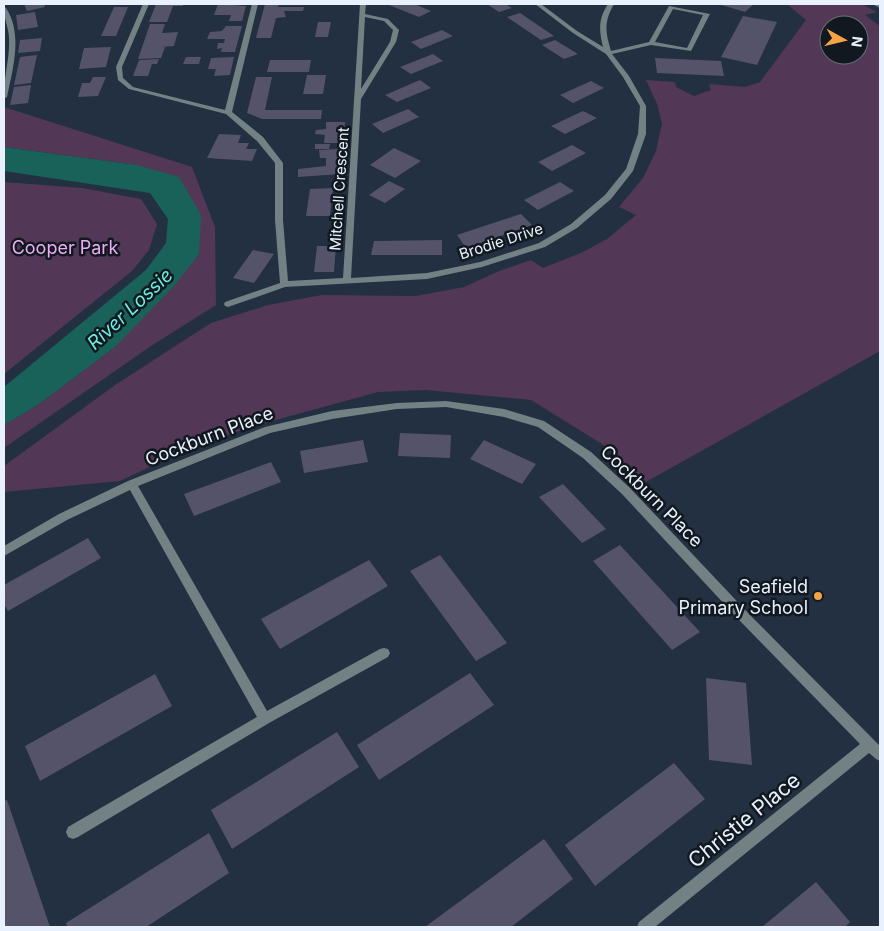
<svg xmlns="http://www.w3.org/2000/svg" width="884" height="931" viewBox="0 0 884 931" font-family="Inter,sans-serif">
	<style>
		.green { fill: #533756; fill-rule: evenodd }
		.water { fill: #19625a }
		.building { fill: #55536a }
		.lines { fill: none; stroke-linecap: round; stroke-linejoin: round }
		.minor { fill: #738084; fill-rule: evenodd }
		.poi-dot { fill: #f4a345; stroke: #11181f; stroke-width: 2 }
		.labels { text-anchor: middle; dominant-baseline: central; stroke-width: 5; stroke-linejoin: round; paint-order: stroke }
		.far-street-label { font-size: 15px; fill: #e8f1fd; stroke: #11181f }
		.park-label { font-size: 18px; fill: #ecadf4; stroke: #11181f }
		.street-label { font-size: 18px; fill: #e8f1fd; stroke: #11181f }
		.poi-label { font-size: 18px; fill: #e8f1fd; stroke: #11181f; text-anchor: end }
		.water-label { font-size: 19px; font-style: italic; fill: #6beedf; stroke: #11181f }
		.near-street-label { font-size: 21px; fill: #e8f1fd; stroke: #11181f }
	</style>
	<rect width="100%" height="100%" fill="#223041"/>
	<path class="green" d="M787,4H862L877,12L865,15L880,26V351L644,483L602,444L531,400L426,390L378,392L250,427L179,453L120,481L4,492V466L115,385L211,323L268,305L322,295L416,296L464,287L499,271L531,260L543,268L583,252L607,239L636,215L619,207L643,178L656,151L662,123L657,104L646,80L675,82L676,87L694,96L711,90L709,84L745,87L760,82L806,20ZM829,25H859V55H829Z
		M4,107L192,167L215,227L216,305L151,346L4,448V425L39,404L115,347L199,254L137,165L4,147Z
		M4,182L82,188L141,199L157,224L149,250L132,271L4,374Z"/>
	<path class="water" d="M4,147L137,165L179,177L201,215L199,254L174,286L115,347L39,404L4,425V387L146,270L166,243L168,219L150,193L4,171Z"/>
	<path class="building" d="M24,4H44L45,7L27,11Z
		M156,4H183V6H173L167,22H149Z
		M218,4L246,6L242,21H229L231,15H214Z
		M265,4H279L278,7H304L303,11H284L286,17L276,18L271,38H256Z
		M393,4H414L431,11L419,17L389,5Z
		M487,4H505L512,8L499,12Z
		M718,4H754L745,12Z
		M114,7H128L116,36H101Z
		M35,12L38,27L18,30L16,15Z
		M520,13L554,36L541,40L507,17Z
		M743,16L777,22L757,65L721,57Z
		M318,22H331L328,37H315Z
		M150,24H165L162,33L178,32L174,46L161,47H165L161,58L138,59Z
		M226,26H242L235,52H221L222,48L217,49L218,43H224L225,39H207L210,32L222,31Z
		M442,30L453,36L421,49L411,42Z
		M42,38L40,51L18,53L20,40Z
		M555,40L578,54L564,59L542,45Z
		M111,47L106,67L79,69L84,48Z
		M433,54L443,61L411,74L400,67Z
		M37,55L31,83L14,85L20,57Z
		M186,57H201L199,64H183Z
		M234,57L230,75L214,76L216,69H208L211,58Z
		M655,58L721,61L724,76L657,73Z
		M159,59L157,64H152L148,76H133L139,60Z
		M270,60H311L309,72H267Z
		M307,75H326L323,94H303Z
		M93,77H106L98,96L78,97L82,83H90Z
		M256,77H272L265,110H322L321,119H262L247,113Z
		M420,80L431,88L397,102L385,95Z
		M591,81L604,88L573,103L560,95Z
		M31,85L28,103L10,105L14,87Z
		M408,109L419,117L383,133L372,124Z
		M583,111L597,118L565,134L551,126Z
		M326,122H345L343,143H324L325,135L315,134L316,130L326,129Z
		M219,134L241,135L238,143H249L246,149H257L252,161L207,158Z
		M315,144H330L329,149H315Z
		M572,145L586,153L552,171L538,162Z
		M394,148L421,161L395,178L370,165Z
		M339,149L341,174L298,177V169L326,166V158H320L319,150Z
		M389,181L405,189L385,203L369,195Z
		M560,182L574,191L538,210L524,200Z
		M333,188L330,216H306L310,189Z
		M521,214L532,225L466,248L457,235Z
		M442,240V255H371L374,241Z
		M317,246H336L334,272H314Z
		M253,250L274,254L254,283L233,278Z
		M400,433L451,435L450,458L398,456Z
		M363,440L368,462L304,473L300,451Z
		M484,440L536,464L522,484L470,459Z
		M271,462L281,482L194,516L184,494Z
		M563,484L606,529L582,543L539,497Z
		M88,538L101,558L8,611L4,604V585Z
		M620,545L700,632L672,650L593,561Z
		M440,555L507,643L476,661L410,571Z
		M369,560L388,586L280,649L261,619Z
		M470,673L494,705L379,780L357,745Z
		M155,674L172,706L40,781L25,746Z
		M706,678L746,683L752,765L709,760Z
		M337,732L359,767L232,849L211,810Z
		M674,763L705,799L595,886L565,845Z
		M7,800L50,927H4V801Z
		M209,833L229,873L146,927H67L66,923Z
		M544,839L573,879L511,927H425Z
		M816,882L850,922L845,927H762Z"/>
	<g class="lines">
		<path class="minor" d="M143,4H149L122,67L123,78L133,87L225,110L252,4H258L232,112L263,137L283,163V220L288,281L343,278L360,4H366L365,14L388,19L399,30L396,42L361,99L351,278L427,273L480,262L539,243L571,224L605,195L626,169L638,134L640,106L623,77L606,54L573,33L535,4H541L577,31L603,47C599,31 598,19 608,4H614C604,22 605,31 611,51L649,42L669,6L710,14L691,51L651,45L612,54L629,76L646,106V134L633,171L611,199L577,228L545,247L482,267L427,279L285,287L228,307L225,306L224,304L225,302L280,283L275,220V163L257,141L226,114L129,89L118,80L116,67ZM673,9L703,15L687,48L655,42ZM365,17L384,21L393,30L390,42L361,89Z
			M872,4H880V8Z
			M4,7L6,8C23,34 13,68 7,97L4,99C3,79 10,59 9,39C9,28 3,17 4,7Z
			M446,401L504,409L544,421L591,452L630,488L749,614L874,740L880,746V761L876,759L869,753L655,927H637L639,922L860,744L741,622L622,494L583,458L538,427L504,417L446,407L397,409L332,419L270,433L138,486L267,711L380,649L384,648L388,649L390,653L388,657L269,723L78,837L73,839L68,837L66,832L68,827L257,717L130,490L67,520L4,556V546L59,514L128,481L265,427L332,411L397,403Z"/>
	</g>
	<circle class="poi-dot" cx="818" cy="596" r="5"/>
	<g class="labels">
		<g class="far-street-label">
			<text transform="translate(339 189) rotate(-86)">Mitchell Crescent</text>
			<text transform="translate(501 241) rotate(-18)">Brodie Drive</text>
		</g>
		<g class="park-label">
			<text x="65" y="247">Cooper Park</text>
		</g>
		<g class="street-label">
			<text transform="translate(209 436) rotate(-21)">Cockburn Place</text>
			<text transform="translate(652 496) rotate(45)">Cockburn Place</text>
		</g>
		<g class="poi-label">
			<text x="808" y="586">Seafield<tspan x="808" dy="21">Primary School</tspan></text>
		</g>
		<g class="water-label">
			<text transform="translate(130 309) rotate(-43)">River Lossie</text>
		</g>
		<g class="near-street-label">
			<text transform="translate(744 820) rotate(-39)">Christie Place</text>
		</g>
	</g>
	<rect width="884" height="931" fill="none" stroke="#e8f1fd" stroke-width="10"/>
	<g transform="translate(844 40) rotate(98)"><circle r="24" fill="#11181f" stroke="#676f78"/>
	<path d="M0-4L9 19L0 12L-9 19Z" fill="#f4a345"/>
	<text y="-8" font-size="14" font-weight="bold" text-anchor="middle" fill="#e8f1fd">N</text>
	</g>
</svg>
